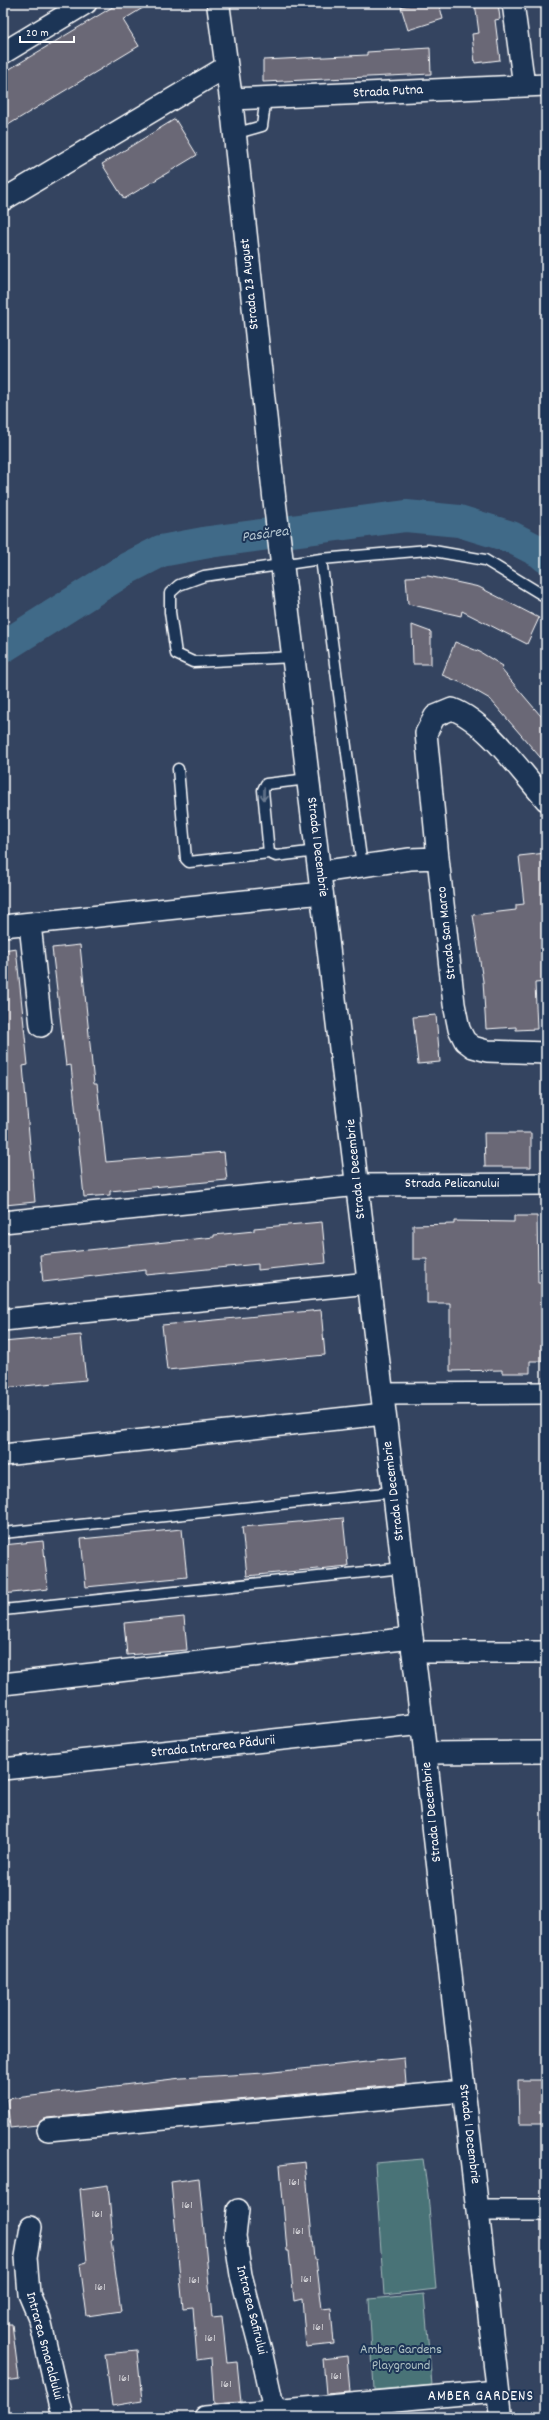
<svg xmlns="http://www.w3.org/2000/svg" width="549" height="2420" viewBox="0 0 549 2420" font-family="Dekko,sans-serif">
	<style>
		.green { fill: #4a7377; stroke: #a4b9bb }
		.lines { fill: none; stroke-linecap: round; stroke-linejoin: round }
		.river { stroke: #416b88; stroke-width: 32 }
		.building { fill: #6b6776; stroke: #fff }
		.service-casing { stroke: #fff; stroke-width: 13 }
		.minor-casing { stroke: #fff; stroke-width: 24 }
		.secondary-casing { stroke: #fff; stroke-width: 25 }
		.service { stroke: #1d3557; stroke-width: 10 }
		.minor { stroke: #1d3557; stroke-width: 21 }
		.secondary { stroke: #1d3557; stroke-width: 22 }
		.oneway { stroke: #6c7c92 }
		.labels { text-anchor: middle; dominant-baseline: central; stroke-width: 4; stroke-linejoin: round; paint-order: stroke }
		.number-label { font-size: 12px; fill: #dad9dd }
		.street-label { font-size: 14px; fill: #fff; stroke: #1d3557 }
		.park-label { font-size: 14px; fill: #aec0c2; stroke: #1d3557 }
		.water-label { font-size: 15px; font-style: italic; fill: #b3c4cf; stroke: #1d3557 }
		.neighbourhood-label { font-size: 15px; letter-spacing: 1px; fill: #fff; stroke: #1d3557 }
	</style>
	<rect width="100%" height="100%" fill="#344460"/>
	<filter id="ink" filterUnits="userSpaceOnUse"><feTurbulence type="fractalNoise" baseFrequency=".025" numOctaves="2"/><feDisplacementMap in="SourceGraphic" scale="8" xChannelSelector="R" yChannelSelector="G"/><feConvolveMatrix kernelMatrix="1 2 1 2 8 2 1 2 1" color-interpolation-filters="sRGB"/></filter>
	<g filter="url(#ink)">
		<path class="green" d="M423,2159L428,2194L436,2289L384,2295L375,2163Z
			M424,2294L432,2385L374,2390L369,2299Z"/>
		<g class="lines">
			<path class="river" d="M3,647L128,568L161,551L209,542L406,516L459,521L511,537L540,552L546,557"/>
		</g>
		<path class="building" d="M119,3H151L123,20L139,46L3,128V73Z
			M415,3H439L443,19L408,30L401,7Z
			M475,3H498L500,19L495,20L500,60L475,63L472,34L479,33Z
			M430,48L431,74L263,82V60L367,55V52Z
			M175,119L197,155L124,199L102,164Z
			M428,576L479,587L539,618L527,644L462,611L461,616L408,604L406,577Z
			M412,625L431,632V664H413Z
			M455,642L480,652L503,666L501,669L546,722V764L490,699L462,683L442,675Z
			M546,853V982L535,983L537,1029L516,1030V1027L486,1029L483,981L473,915L516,910V905L524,904L519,856Z
			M80,945L94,1084H97L106,1162L224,1152L227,1180L110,1191V1195L84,1197L71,1065L66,1066L52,948Z
			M16,948L28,1065L23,1066L35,1202L5,1205L3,1201V950Z
			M436,1015L440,1062L418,1064L413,1017Z
			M484,1133H531V1167H485Z
			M514,1216H537L538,1283H546V1361H530V1373H502V1370L450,1371V1303H427V1259H413V1225L454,1224V1221L514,1222Z
			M322,1222L326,1263L258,1270V1264L146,1275V1270L43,1282L40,1255L214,1237V1235L254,1231V1228Z
			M321,1310L325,1355L167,1370L162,1325Z
			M81,1335L86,1380L3,1388V1342Z
			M343,1518L348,1566L247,1576L242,1527Z
			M182,1529L187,1577L86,1587L81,1539Z
			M43,1541L48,1589L3,1594V1545Z
			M184,1617L187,1650L127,1655L124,1623Z
			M404,2058L406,2084L47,2118L37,2125L10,2128L7,2099L181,2078L264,2073Z
			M518,2080H546V2124H519Z
			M305,2162L314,2259H316L322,2309L331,2308L334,2344L306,2347L302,2299L294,2301L289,2251H287L280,2165Z
			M199,2178L212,2317L222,2316L227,2363L237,2362L241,2402L214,2404L211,2358L197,2360L193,2307L183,2308L171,2182Z
			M108,2185L113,2239L111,2240L121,2311L87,2316L80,2264L87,2262L80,2189Z
			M3,2324H12L19,2379L3,2381Z
			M137,2351L142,2401L112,2406L105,2354Z
			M347,2356L350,2392L326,2394L323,2359Z"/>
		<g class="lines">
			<defs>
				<path id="service" d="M234,134L262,126L266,97
					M293,657L193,662L176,654L170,612V593L179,585L204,576L321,559
					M178,769L186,859L189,862L269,853
					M308,779L266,784L263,790L269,853L276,856L317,851
					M362,866L321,559L428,550L485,560L546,597
					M3,1533L394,1492
					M3,1610L403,1568"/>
				<path id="minor" d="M513,3L524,86
					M3,53L86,3
					M231,99L546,85
					M3,200L226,67
					M438,858L426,733L435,716L452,709C486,721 522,773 546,800
					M320,872L410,859L438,858L454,1004L459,1029L465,1041L473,1047L487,1051L546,1053
					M30,924L41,1026
					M3,926L322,893
					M3,1222L358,1185L546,1184
					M3,1320L369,1283
					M382,1394L546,1393
					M3,1455L384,1414
					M413,1652H546
					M3,1684L412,1638
					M425,1753L546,1752
					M3,1769L422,1724
					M48,2130L463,2091
					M238,2210L235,2236L241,2275L262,2355L274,2410
					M478,2210H546
					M31,2227L26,2257L29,2294L40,2320L62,2417
					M205,2417L497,2391"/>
				<path id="secondary" d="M218,3L231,99L275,505L422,1724L501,2417"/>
			</defs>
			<use href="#service" class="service-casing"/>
			<use href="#minor" class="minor-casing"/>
			<use href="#secondary" class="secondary-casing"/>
			<use href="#service" class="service"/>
			<use href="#minor" class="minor"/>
			<use href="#secondary" class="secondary"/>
		</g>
		<defs><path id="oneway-shaft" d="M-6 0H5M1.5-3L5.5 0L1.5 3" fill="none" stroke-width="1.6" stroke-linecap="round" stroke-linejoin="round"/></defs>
		<use class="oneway" href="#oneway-shaft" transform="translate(264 794) rotate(91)"/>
	</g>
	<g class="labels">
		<g class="number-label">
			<text x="294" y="2182">161</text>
			<text x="187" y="2205">161</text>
			<text x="97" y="2214">161</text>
			<text x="298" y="2231">161</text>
			<text x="306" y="2279">161</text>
			<text x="194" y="2280">161</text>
			<text x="100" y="2287">161</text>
			<text x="318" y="2327">161</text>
			<text x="210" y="2338">161</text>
			<text x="336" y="2376">161</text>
			<text x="124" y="2378">161</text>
			<text x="226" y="2384">161</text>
		</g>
		<g class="street-label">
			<text transform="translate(388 92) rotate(-3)">Strada Putna</text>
			<text transform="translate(250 284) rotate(-96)">Strada 23 August</text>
			<text transform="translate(317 847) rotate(83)">Strada 1 Decembrie</text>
			<text transform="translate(447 933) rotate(-96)">Strada San Marco</text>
			<text transform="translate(356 1169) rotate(-96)">Strada 1 Decembrie</text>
			<text x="452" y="1184">Strada Pelicanului</text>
			<text transform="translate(394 1491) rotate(-97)">Strada 1 Decembrie</text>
			<text transform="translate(213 1747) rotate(-6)">Strada Intrarea Pădurii</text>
			<text transform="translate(432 1812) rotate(-96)">Strada 1 Decembrie</text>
			<text transform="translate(469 2134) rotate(83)">Strada 1 Decembrie</text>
			<text transform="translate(251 2310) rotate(76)">Intrarea Safirului</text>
			<text transform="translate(44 2346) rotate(75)">Intrarea Smaraldului</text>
		</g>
		<g class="park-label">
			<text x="401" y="2350">Amber Gardens<tspan x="401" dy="16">Playground</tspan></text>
		</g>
		<g class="water-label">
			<text transform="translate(265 535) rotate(-8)">Pasărea</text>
		</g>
		<g class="neighbourhood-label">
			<text x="481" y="2397">AMBER GARDENS</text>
		</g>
	</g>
	<rect width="549" height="2420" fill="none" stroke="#1d3557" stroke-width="16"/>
	<rect x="8" y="8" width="533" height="2404" fill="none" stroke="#fff" stroke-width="1.5" filter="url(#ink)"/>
	<path d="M20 36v6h54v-6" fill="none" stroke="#ffffff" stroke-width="2"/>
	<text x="26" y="36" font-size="12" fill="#ffffff" stroke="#1d3557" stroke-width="3" paint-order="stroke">20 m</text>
</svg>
